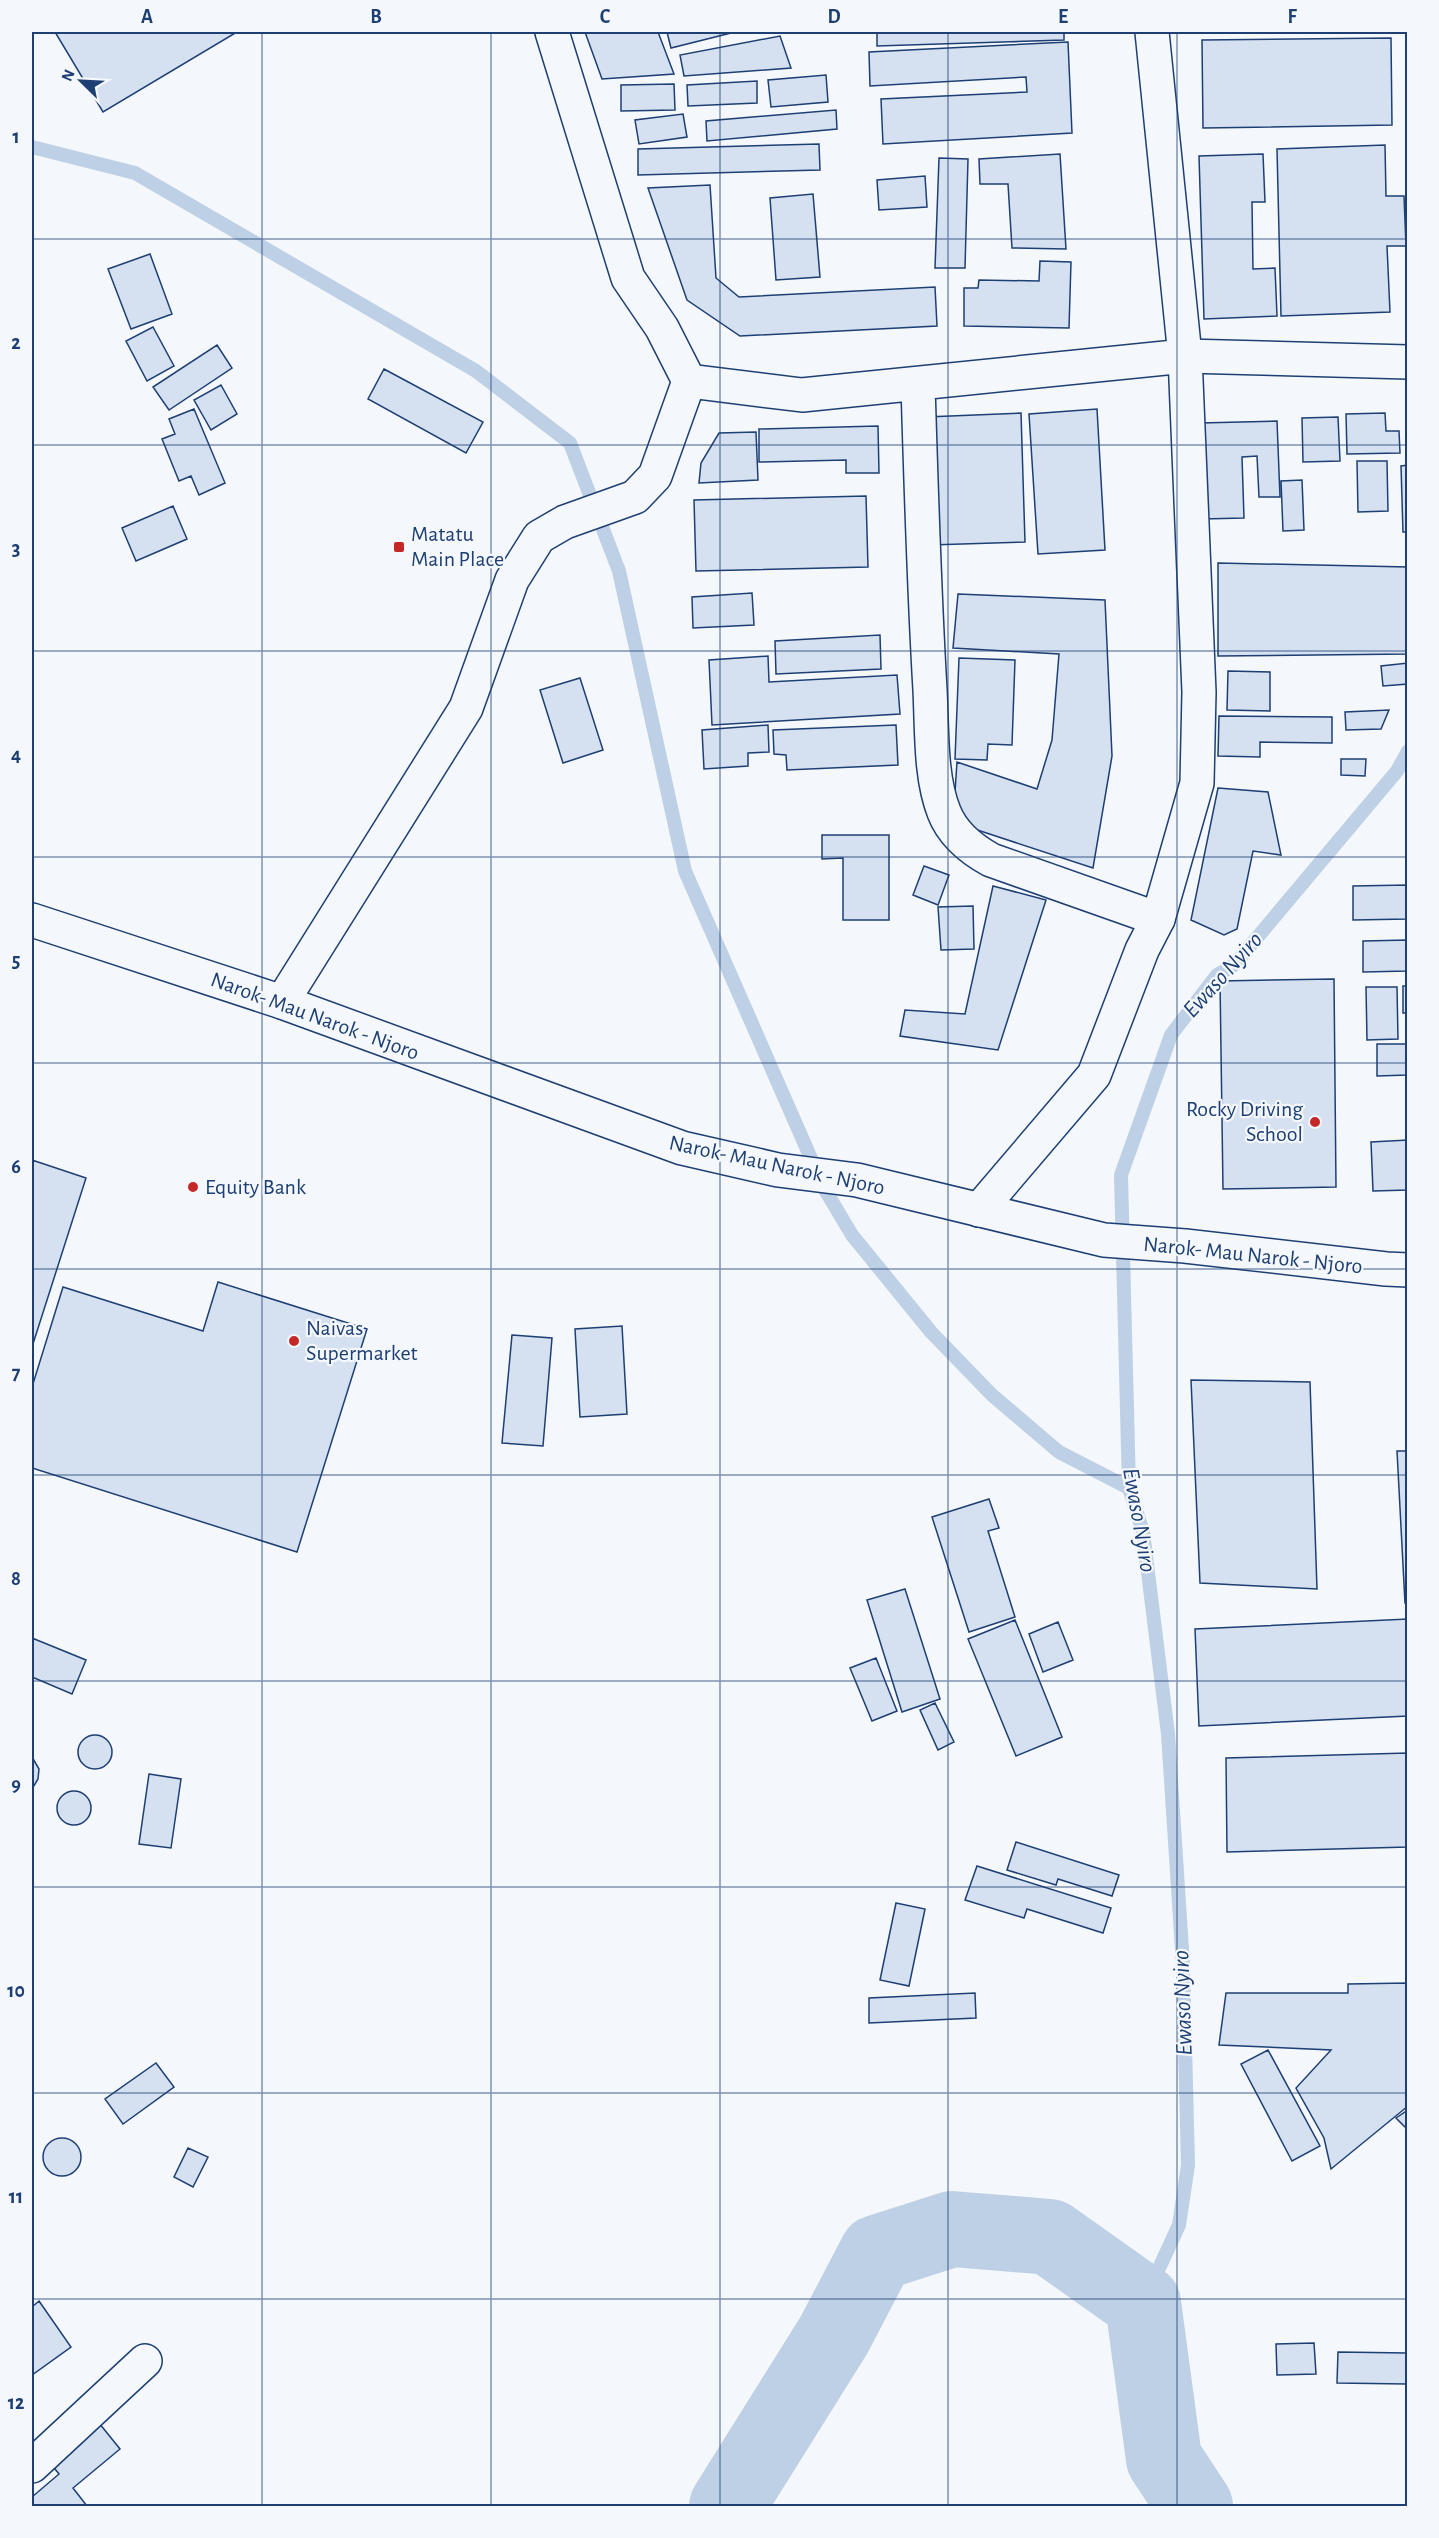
<svg xmlns="http://www.w3.org/2000/svg" width="1439" height="2538" viewBox="0 0 1439 2538" font-family="'Alegreya Sans',sans-serif">
	<style>
		.lines { fill: none; stroke-linecap: round; stroke-linejoin: round }
		.stream { stroke: #bed0e5; stroke-width: 14 }
		.river { stroke: #bed0e5; stroke-width: 76 }
		.building { fill: #d5e0f0; stroke: #1d3f73; stroke-width: 1.5 }
		.minor-casing { stroke: #1d3f73; stroke-width: 36 }
		.tertiary-casing { stroke: #1d3f73; stroke-width: 36 }
		.secondary-casing { stroke: #1d3f73; stroke-width: 36 }
		.trunk-casing { stroke: #1d3f73; stroke-width: 36 }
		.minor { stroke: #f4f7fb; stroke-width: 33 }
		.tertiary { stroke: #f4f7fb; stroke-width: 33 }
		.secondary { stroke: #f4f7fb; stroke-width: 33 }
		.trunk { stroke: #f4f7fb; stroke-width: 33 }
		.grid { fill: none; stroke: #1d3f73; stroke-width: 1.5; stroke-opacity: 0.55 }
		.poi-dot { fill: #c62828; stroke: #f4f7fb; stroke-width: 2 }
		.labels { text-anchor: middle; dominant-baseline: central; stroke-width: 4.5; stroke-linejoin: round; paint-order: stroke }
		.poi-label { font-size: 22px; fill: #1d3f73; stroke: #f4f7fb; text-anchor: start }
		.street-label { font-size: 22px; fill: #1d3f73; stroke: #f4f7fb }
		.water-label { font-size: 24px; font-style: italic; fill: #1d3f73; stroke: #f4f7fb }
		.neatline { fill: none; stroke: #1d3f73; stroke-width: 2 }
		.grid-label { font-size: 20px; text-anchor: middle; font-weight: bold; fill: #1d3f73 }
	</style>
	<rect width="100%" height="100%" fill="#f4f7fb"/>
	<g class="lines">
		<path class="stream" d="M32,147L135,173L476,371L570,443L619,571L685,871L824,1188L852,1235L931,1332L992,1395L1059,1452L1129,1488
			M1143,2303L1179,2225L1188,2165L1183,1965L1168,1734L1143,1532L1129,1488L1121,1175L1171,1035L1217,975L1234,965L1397,771L1408,751"/>
		<path class="river" d="M727,2506L834,2335L877,2253L952,2229L1050,2237L1143,2303L1164,2459L1195,2506"/>
	</g>
	<path class="building" d="M55,32H237L103,112Z
		M585,32H658L674,74L602,79Z
		M667,32H735L671,48Z
		M877,32H1064V40L877,46Z
		M780,36L791,68L684,76L680,55Z
		M1391,38L1392,125L1203,128L1202,40Z
		M1068,42L1072,133L883,144L881,99L1027,92L1026,77L870,86L869,52Z
		M826,75L828,102L771,107L768,80Z
		M757,81V103L688,106L687,85Z
		M674,84L675,110L621,111V85Z
		M836,110L837,129L707,141L706,121Z
		M683,114L687,137L639,144L635,120Z
		M819,144L820,170L638,175V149Z
		M1385,145L1386,196H1404L1406,246H1387L1390,312L1281,316L1277,149Z
		M1060,154L1066,249L1012,248L1008,184H980L979,159Z
		M1263,154L1265,202H1252L1253,269L1275,268L1277,316L1204,319L1199,156Z
		M939,158L968,159L965,268H935Z
		M925,176L927,207L879,210L877,180Z
		M710,185L716,278L739,297L935,287L937,326L740,336L687,300L648,188Z
		M813,194L820,277L776,280L770,198Z
		M150,254L172,314L131,329L108,269Z
		M1040,261L1071,262L1069,328L964,326V288H978L979,280L1039,281Z
		M153,327L174,366L147,381L126,341Z
		M217,345L232,368L169,410L153,387Z
		M384,369L483,422L466,453L368,399Z
		M221,385L237,414L211,430L194,400Z
		M194,409L225,483L199,495L191,476L179,481L162,439L175,434L169,419Z
		M1097,409L1105,550L1038,554L1029,414Z
		M1021,413L1025,542L930,545L926,417Z
		M1385,413L1386,431H1399L1400,453L1347,454L1346,414Z
		M1338,417L1340,461L1303,462L1302,418Z
		M1277,421L1280,497H1259L1257,456L1242,457L1244,518L1202,519L1200,423Z
		M878,426L879,473H846V460L759,462V429Z
		M756,432L758,480L699,483L701,463L719,433Z
		M1357,461H1387L1388,511L1358,512Z
		M1408,465V532H1403L1401,466Z
		M1302,480L1304,530L1283,531L1281,481Z
		M866,496L868,567L696,571L694,500Z
		M173,506L187,539L136,561L122,528Z
		M1218,563L1408,567V654L1218,656Z
		M752,593L754,625L693,628L692,597Z
		M958,594L1105,600L1112,756L1093,868L953,822L957,762L1037,789L1052,740L1059,654L953,648Z
		M880,635L881,669L776,674L775,641Z
		M768,656L769,682L897,675L900,714L712,725L709,660Z
		M959,658L1015,660L1012,745L988,744L987,760L955,759Z
		M1408,663V684L1383,686L1381,666Z
		M1228,671L1270,672V711L1227,710Z
		M580,678L603,750L563,763L540,690Z
		M1389,710L1381,729L1346,730L1345,712Z
		M1219,716L1332,717V743L1260,742V757L1218,756Z
		M768,725L769,752L748,753V766L704,769L702,730Z
		M896,725L898,765L787,770L786,755L774,754L773,730Z
		M1341,759H1366L1365,776L1341,775Z
		M1218,788L1268,792L1281,855L1253,851L1237,929L1224,935L1191,920Z
		M822,835H889V920H843V858L822,859Z
		M924,866L949,875L938,905L913,895Z
		M1408,885V919L1353,920V886Z
		M993,886L1046,900L998,1050L900,1036L905,1010L965,1014Z
		M973,906L974,949L941,950L938,907Z
		M1408,940V971L1363,972V941Z
		M1334,979L1336,1187L1223,1189L1220,981Z
		M1403,986H1408V1013H1403Z
		M1366,987H1397L1398,1039L1367,1040Z
		M1377,1044H1408V1075L1377,1076Z
		M1408,1140V1190L1373,1191L1371,1142Z
		M32,1160L86,1178L32,1347Z
		M218,1282L367,1329L297,1552L32,1468V1387L63,1287L203,1331Z
		M622,1326L627,1414L580,1417L575,1329Z
		M512,1335L552,1338L543,1446L502,1443Z
		M1191,1380L1310,1382L1317,1589L1200,1583Z
		M1397,1451H1408V1603H1405Z
		M989,1499L999,1528L988,1531L1015,1617L969,1632L932,1517Z
		M905,1589L940,1699L902,1712L867,1600Z
		M1408,1619V1716L1199,1726L1195,1629Z
		M1015,1620L1062,1737L1016,1756L968,1639Z
		M1058,1622L1073,1660L1043,1672L1029,1634Z
		M32,1638L86,1660L72,1694L32,1677Z
		M876,1658L897,1711L872,1721L850,1668Z
		M935,1703L954,1742L938,1750L920,1710Z
		M78 1752a17 17 0 1 1 34 0a17 17 0 1 1-34 0Z
		M1408,1753V1847L1227,1852L1226,1758Z
		M32,1757L39,1769L38,1779L32,1789Z
		M149,1774L181,1779L171,1848L139,1844Z
		M57 1808a17 17 0 1 1 34 0a17 17 0 1 1-34 0Z
		M1016,1842L1119,1875L1112,1896L1058,1879L1056,1885L1007,1870Z
		M977,1866L1111,1908L1103,1933L1027,1909L1024,1918L965,1900Z
		M896,1903L925,1909L909,1986L880,1980Z
		M1408,1983V2106L1331,2169L1324,2138L1296,2088L1331,2050L1219,2045L1226,1993H1348V1984Z
		M975,1993L976,2018L869,2023V1998Z
		M1268,2050L1320,2146L1292,2161L1241,2064Z
		M156,2063L174,2087L123,2124L105,2099Z
		M1408,2110V2130L1396,2118Z
		M43 2157a19 19 0 1 1 38 0a19 19 0 1 1-38 0Z
		M188,2148L208,2157L193,2187L174,2177Z
		M39,2301L71,2347L32,2375V2307Z
		M1314,2343L1316,2374L1277,2375L1276,2344Z
		M1338,2352L1407,2353L1406,2384L1337,2383Z
		M99,2423L120,2449L73,2488L87,2506H32V2497L59,2474L51,2464Z"/>
	<g class="lines">
		<defs>
			<path id="minor" d="M552,32L628,278L662,328L689,381L802,395L1185,356
				M918,385C921,487 924,588 930,690C932,729 930,777 944,812C953,835 971,849 991,860L1158,919
				M282,1002L466,708L512,580L539,537L565,522L635,497L655,476L689,381
				M32,2466L145,2361"/>
			<path id="tertiary" d="M1185,356L1408,362"/>
			<path id="secondary" d="M979,1210L1094,1075L1142,950L1158,919L1197,783L1199,692L1185,356L1152,32"/>
			<path id="trunk" d="M32,920L282,1002L682,1148L778,1170L857,1180L1104,1240L1185,1246L1386,1269L1408,1270"/>
		</defs>
		<use href="#minor" class="minor-casing"/>
		<use href="#tertiary" class="tertiary-casing"/>
		<use href="#secondary" class="secondary-casing"/>
		<use href="#trunk" class="trunk-casing"/>
		<use href="#minor" class="minor"/>
		<use href="#tertiary" class="tertiary"/>
		<use href="#secondary" class="secondary"/>
		<use href="#trunk" class="trunk"/>
	</g>
	<path class="grid" d="M262,32V2506M491,32V2506M720,32V2506M948,32V2506M1177,32V2506M32,239H1408M32,445H1408M32,651H1408M32,857H1408M32,1063H1408M32,1269H1408M32,1475H1408M32,1681H1408M32,1887H1408M32,2093H1408M32,2299H1408"/>
	<g class="poi-dot">
		<rect x="393" y="541" width="12" height="12" rx="3"/>
		<circle cx="1315" cy="1122" r="6"/>
		<circle cx="193" cy="1187" r="6"/>
		<circle cx="294" cy="1341" r="6"/>
	</g>
	<g class="labels">
		<g class="poi-label">
			<text x="411" y="534">Matatu<tspan x="411" dy="25">Main Place</tspan></text>
			<text x="1303" y="1109" text-anchor="end">Rocky Driving<tspan x="1303" dy="25">School</tspan></text>
			<text x="205" y="1187">Equity Bank</text>
			<text x="306" y="1328">Naivas<tspan x="306" dy="25">Supermarket</tspan></text>
		</g>
		<g class="street-label">
			<text transform="translate(315 1016) rotate(20)">Narok- Mau Narok - Njoro</text>
			<text transform="translate(777 1165) rotate(12)">Narok- Mau Narok - Njoro</text>
			<text transform="translate(1253 1255) rotate(6)">Narok- Mau Narok - Njoro</text>
		</g>
		<g class="water-label">
			<text transform="translate(1223 975) rotate(-48)">Ewaso Nyiro</text>
			<text transform="translate(1139 1520) rotate(80)">Ewaso Nyiro</text>
			<text transform="translate(1183 2003) rotate(-92)">Ewaso Nyiro</text>
		</g>
	</g>
	<rect width="1439" height="2538" fill="none" stroke="#f4f7fb" stroke-width="66"/>
	<g transform="translate(81 81) rotate(294)" stroke="#f4f7fb" stroke-width="4.5" paint-order="stroke">
	<path d="M0-4.5L10 22L0 15L-10 22Z" fill="#1d3f73"/>
	<text y="-9" font-size="16" font-weight="bold" text-anchor="middle" fill="#1d3f73">N</text>
	</g>
	<rect x="33" y="33" width="1373" height="2472" class="neatline"/>
	<g class="grid-label">
		<text x="147" y="23">A</text>
		<text x="376" y="23">B</text>
		<text x="605" y="23">C</text>
		<text x="834" y="23">D</text>
		<text x="1063" y="23">E</text>
		<text x="1292" y="23">F</text>
		<text x="16" y="143">1</text>
		<text x="16" y="349">2</text>
		<text x="16" y="555">3</text>
		<text x="16" y="761">4</text>
		<text x="16" y="967">5</text>
		<text x="16" y="1173">6</text>
		<text x="16" y="1379">7</text>
		<text x="16" y="1585">8</text>
		<text x="16" y="1791">9</text>
		<text x="16" y="1997">10</text>
		<text x="16" y="2203">11</text>
		<text x="16" y="2409">12</text>
	</g>
</svg>
